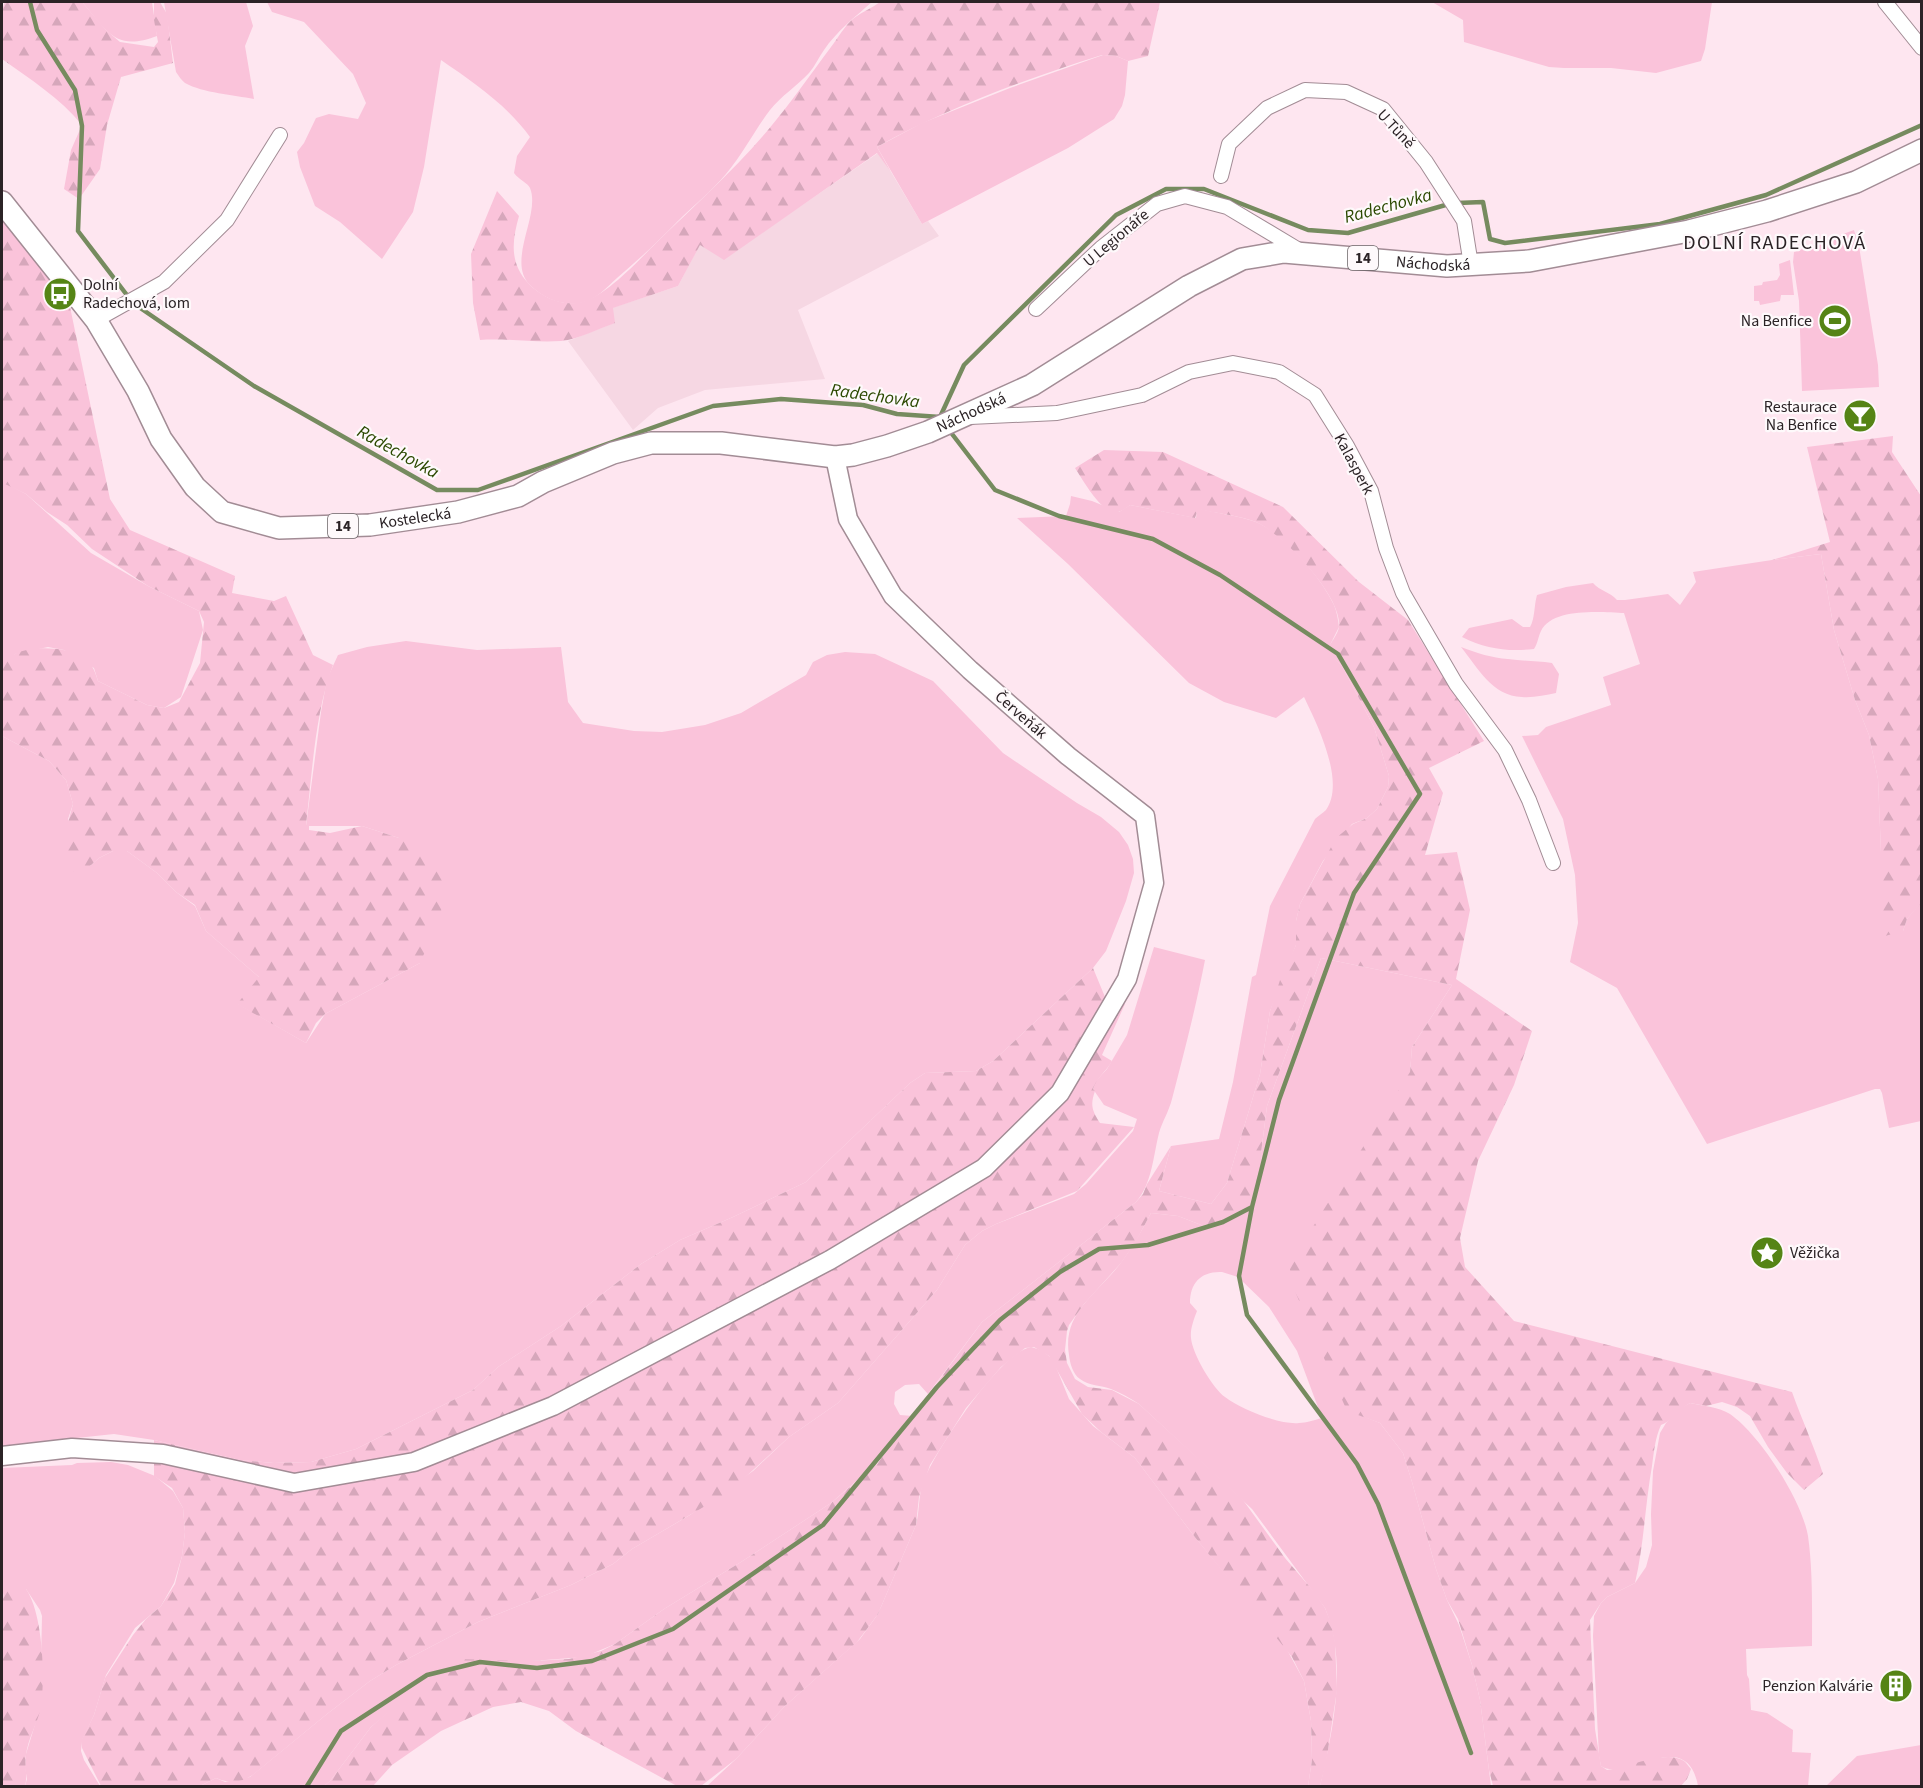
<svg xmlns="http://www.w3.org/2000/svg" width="1923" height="1788" viewBox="0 0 1923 1788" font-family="'Source Sans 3',sans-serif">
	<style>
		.built { fill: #f6d7e3 }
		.green { fill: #fac3da; fill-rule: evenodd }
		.forest { fill: url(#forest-firs) }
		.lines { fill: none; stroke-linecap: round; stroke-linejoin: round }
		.stream { stroke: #768b5f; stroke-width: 4.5 }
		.street-casing { stroke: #a28c95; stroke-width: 16 }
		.secondary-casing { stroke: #a28c95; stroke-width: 21 }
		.primary-casing { stroke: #a28c95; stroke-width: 24 }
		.street { stroke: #fff; stroke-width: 14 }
		.secondary { stroke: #fff; stroke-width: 18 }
		.primary { stroke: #fff; stroke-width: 21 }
		.labels { text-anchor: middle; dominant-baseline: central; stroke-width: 4.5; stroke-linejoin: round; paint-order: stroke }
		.shield { fill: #fef9fb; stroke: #6a6366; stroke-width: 1.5 }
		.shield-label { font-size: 15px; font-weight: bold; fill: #2b2326 }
		.street-label { font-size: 16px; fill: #2b2326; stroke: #fef9fb }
		.poi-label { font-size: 16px; fill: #2b2326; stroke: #fef9fb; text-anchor: end }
		.water-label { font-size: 18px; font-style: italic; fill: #2b4900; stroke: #fef9fb }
		.quarter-label { font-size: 20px; letter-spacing: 1.5px; fill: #2b2326; stroke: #fef9fb }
	</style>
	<defs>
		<pattern id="forest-firs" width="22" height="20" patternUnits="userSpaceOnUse" patternTransform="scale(1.5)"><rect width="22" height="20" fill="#fac3da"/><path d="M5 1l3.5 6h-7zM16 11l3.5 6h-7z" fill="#d6a7bb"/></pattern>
	</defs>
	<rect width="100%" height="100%" fill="#fee6f0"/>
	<path class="built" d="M878,153L891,172L922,224L928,221L939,236L798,310L825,379L705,390L658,408L633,430L568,341L614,323L612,308L678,286L700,244L724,259Z"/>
	<path class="green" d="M82,2H152L157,36C115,52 107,31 82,2Z
		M164,2H246L253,26L245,46L254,99C234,95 203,93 185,83C181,80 179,76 176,72Z
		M267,2H872C856,16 836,32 824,50C819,57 815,66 809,73C797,86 781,96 770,110C754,131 743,154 726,174C711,192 693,206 677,222C658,242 638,260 617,278C606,288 596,300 580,303C561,306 543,298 530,285C506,261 541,215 530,188C528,183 519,180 514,173L517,156L530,137C507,105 473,82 441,60L424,167L413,212L382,259L340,222L315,206L300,167L297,152L304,143L316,118L329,114L358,119L366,103L353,74L304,22L272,12Z
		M1432,2H1712L1705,49L1701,61L1656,73L1611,68H1564L1549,67L1464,42L1463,20Z
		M1103,55L1116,56L1128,61L1125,95L1122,106L1114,119L1068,148L922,224L877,147L922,123L1010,88Z
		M1854,230L1859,246L1878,365L1879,387L1802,391L1799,301L1793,262L1794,252Z
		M1790,260L1794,295H1781L1780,301L1760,305L1759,301H1754V286L1762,285L1763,282L1777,280L1780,275L1779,264Z
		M5,483L26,494L91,553L148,586L199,611L203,630L181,697L164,708L147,705L98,681L94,668L64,650L48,647L15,654L4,664L2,675V485Z
		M1071,496L1092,501L1119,512L1130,505L1196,518L1197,508C1214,513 1241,516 1256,522C1284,534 1321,577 1334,605C1337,612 1338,620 1339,627L1327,651L1342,666L1374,727L1389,776L1388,787L1377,809L1367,818L1352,824L1323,861L1300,904L1296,921V945L1270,1011L1260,1074L1227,1183L1211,1204L1159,1191L1171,1146L1219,1139L1233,1082L1252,977L1256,975L1270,906L1315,819C1318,816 1323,813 1326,810C1346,782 1317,724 1304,697L1276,718L1224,702L1189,683L1068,564L1017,518L1066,516L1070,504Z
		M1821,554L1834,630L1855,700L1869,735L1878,779L1881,852V911L1903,931L1907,919L1921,902V1121L1889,1128L1882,1093L1880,1089H1875L1707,1144L1617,988L1570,962L1578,923L1575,875L1563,819L1522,736L1538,735L1546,727L1611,705L1603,677L1640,664L1624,613C1603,612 1552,607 1541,631C1538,637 1538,643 1534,649C1508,652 1486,649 1462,637L1469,628L1512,619L1523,627H1530C1535,619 1534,605 1537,595L1566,587L1593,583C1600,591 1610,592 1617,600H1625L1668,594L1680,605L1696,582L1693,572L1772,560Z
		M406,641L477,650L561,647L568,702L583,723L634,731L662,732L705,725L741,713L806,675L813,662L827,655L845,652L875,654L933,681L1003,753L1077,803L1101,817L1119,832L1128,845L1133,859L1134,873L1126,901L1106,951L1093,968L993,1061L976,1071L925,1073L910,1083L806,1182L733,1217L680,1240L641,1264L561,1326L498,1367L473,1390L356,1449L311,1462L274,1463L240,1460L154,1440L114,1434L2,1446V736L49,761L66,780L73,804L68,819L90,866L99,858L113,851H127L157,873L176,892L195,906L206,931L260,978L238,1004L306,1043L325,1014L420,963L399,838L362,826H306L321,712L327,679L338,655L367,647Z
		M1461,647C1477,653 1492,658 1508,659C1523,661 1537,661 1552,663L1559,674L1556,693C1545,695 1533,698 1522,697C1492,696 1478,668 1461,647Z
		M1154,947L1205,960C1196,1007 1184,1053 1172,1099C1169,1111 1162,1122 1159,1133C1153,1157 1152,1184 1136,1202L982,1322L928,1394L919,1384L905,1385L895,1392L894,1404L900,1415L913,1416L876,1464L831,1503L741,1562L664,1609L615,1644L584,1657L532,1661L407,1697L371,1727L330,1781L324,1786H200L216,1778L225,1782L250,1777L327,1714L370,1681L396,1665L478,1622L571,1585L613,1564L632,1549L690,1515L753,1471L789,1437L838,1403L937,1290L965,1245L982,1231L996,1224L1074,1194L1086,1184L1133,1131L1137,1119L1104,1105L1093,1089L1095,1082L1107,1069L1127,1035Z
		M1321,958L1452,985L1412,1047L1410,1072L1360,1415L1380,1423L1403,1453L1412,1482L1436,1569L1447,1600L1459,1625L1472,1665L1480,1700L1491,1786H1320C1333,1729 1348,1664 1325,1608L1252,1509L1139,1404C1130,1398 1121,1393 1111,1389C1101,1385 1089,1386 1080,1379C1073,1374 1070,1364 1069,1355C1062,1313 1097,1294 1120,1264C1132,1248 1142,1230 1151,1213L1178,1216L1209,1228L1262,1171L1261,1153L1267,1106ZM1222,1272L1238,1277L1269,1307L1297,1351L1322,1418C1314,1420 1306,1423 1299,1423C1279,1425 1241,1409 1225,1397C1213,1389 1192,1353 1191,1338C1190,1329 1194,1319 1197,1311L1190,1303C1190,1283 1201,1271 1222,1272Z
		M1031,1347L1041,1350L1049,1356L1054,1362L1069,1399L1093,1426L1135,1458L1194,1536L1285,1646L1304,1681L1311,1721L1312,1760L1308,1786H707L736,1759L785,1706L860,1639L878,1614L916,1525C920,1510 918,1494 924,1480C936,1450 1000,1352 1031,1347Z
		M1690,1403C1703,1406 1719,1407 1730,1414C1760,1435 1802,1500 1808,1536C1813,1571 1812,1611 1812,1646L1746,1649L1747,1675L1749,1679L1751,1710L1767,1713L1793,1730L1792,1752L1811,1753L1808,1786H1698C1687,1724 1625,1783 1601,1766L1599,1756L1593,1636L1594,1616L1601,1603L1607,1597L1635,1583L1646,1567L1652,1545L1651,1514L1653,1471L1660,1433L1666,1423L1678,1410Z
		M111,1462L128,1465L155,1476L173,1491L183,1508L185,1532L182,1556L174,1583L161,1606L135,1628L106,1675L94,1715L82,1740L81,1751L84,1760L100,1786H25L27,1779L25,1768L26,1754L40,1708L42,1616L40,1610L26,1589L4,1593L2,1599V1468L72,1465L77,1463Z
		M1921,1745V1786H1826L1857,1756Z"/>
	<path class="forest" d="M5,2H82L106,30L120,42L154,47L158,42L154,20V2H160L167,14L173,63L121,77L107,125L100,169L79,199L64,189L71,150L82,125C60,98 30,79 2,59V10Z
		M880,2H1160L1148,56L1128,61L1116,56L1102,55C1026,79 947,108 877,147L891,172L877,153L724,260L700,245L678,286L613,308L615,323C598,329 579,339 561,341C534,343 507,338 480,340L473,303L471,254L497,191L519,216C512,241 509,263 529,284C542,297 562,307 582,302C606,296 638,261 656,243C694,206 733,171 768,130C790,104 810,75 831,47C838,38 845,25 854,18C862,12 872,8 880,2Z
		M2,210L69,302L110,499L130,530L235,576L232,593L274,601L286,596L313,655L333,665C315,712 312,775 306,825L309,826V830L330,833L362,826L399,838L441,862L450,875L439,920L420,963L325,1014L316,1023L306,1043L237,1004L259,977L206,931L195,905L176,892L157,873L127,851H113L99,858L90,866L65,874L62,860L69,819L73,804L66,780L49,761L2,736C2,718 0,681 3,666C12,643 62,646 80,655C91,660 95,671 98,681L147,705L164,708L179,702L200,663L204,622L199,611L148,586L92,549L67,525L47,512L26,494L5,484L2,485Z
		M1893,436L1892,452L1921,496L1922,902L1907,919L1903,931L1885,936L1881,911V852L1878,779L1869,735L1855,700L1834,630L1821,554L1772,560L1830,542L1807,447Z
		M1104,450L1163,452L1283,507L1359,582L1408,620L1484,741L1429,768L1443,793L1425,855L1457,852L1470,910L1456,979L1532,1031L1514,1085L1478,1161L1460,1238L1465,1267L1514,1321L1792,1392C1802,1420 1814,1446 1823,1474L1804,1490L1787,1473L1768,1447L1750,1416L1737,1407L1722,1402L1706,1406L1690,1403C1680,1409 1670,1422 1661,1425C1655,1438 1654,1452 1652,1466C1645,1505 1644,1545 1635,1583L1607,1597L1601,1603L1590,1620L1595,1729L1601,1766L1607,1770C1627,1768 1666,1749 1684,1761C1687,1763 1688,1766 1691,1769L1687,1779L1681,1786H1493L1489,1770L1480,1700L1472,1665L1458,1619L1447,1600L1436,1569L1412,1482L1403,1453L1380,1423L1347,1411L1294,1289L1289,1265L1410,1072L1412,1047L1452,985L1321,958L1267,1106L1261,1153L1262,1171L1244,1217L1226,1226L1209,1228L1178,1216L1151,1213L1135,1243L1121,1263L1084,1304L1069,1325L1067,1331L1065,1350L1067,1363L1075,1379L1088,1387L1112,1390L1139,1404L1225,1483L1243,1500L1285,1558L1315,1593L1325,1608L1331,1623L1335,1642L1337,1690L1326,1763L1320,1786H1308L1312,1760L1311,1721L1304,1681L1292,1657L1194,1536L1135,1458L1101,1432L1082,1414L1049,1356L1034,1347L1025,1348L1001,1367L966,1408L930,1465L919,1497L916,1525L878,1614L867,1629L857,1642L785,1706L736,1759L701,1786H677L576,1731L549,1711L521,1702L493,1707L441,1731L392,1765L373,1786H324L330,1781L371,1727L441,1665L455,1659L532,1661L569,1659L601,1651L615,1644L664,1609L741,1562L831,1503L877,1464L982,1322L1136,1202L1143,1194L1147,1184L1171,1146L1159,1191L1211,1204L1227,1183L1260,1074L1270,1011L1281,977L1296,945V921L1300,904L1336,838L1353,824L1367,818L1377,809L1388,787L1389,776L1374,727L1342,666L1326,651C1330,644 1338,634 1339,627C1343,597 1282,533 1256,522C1242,516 1214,513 1198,509L1195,518L1130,505C1126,508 1119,514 1113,512C1099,509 1083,480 1075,468Z
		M1093,968L1105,997L1125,1004L1102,1055L1112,1061C1107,1071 1096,1078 1093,1089L1095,1091C1090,1105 1092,1111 1100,1123L1134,1127L1077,1191L996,1224L982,1231L965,1245L937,1290L838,1403L789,1437L729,1492L632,1549L613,1564L571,1585L478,1622L396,1665L370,1681L327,1714L254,1774C241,1783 230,1784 216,1778L200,1786H101L82,1748L81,1741L94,1715L105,1678L133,1635L146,1619L161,1606L175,1584L182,1556L185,1532L183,1508L172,1488L154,1476V1440L240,1460L274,1463L311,1462L356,1449L473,1390L498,1367L561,1326L641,1264L680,1240L733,1217L806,1182L910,1083L925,1073L976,1071L993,1061Z
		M15,1587L26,1589C43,1613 46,1682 40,1711C36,1726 28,1739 26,1755C24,1766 28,1776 25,1786H2V1604L4,1593Z"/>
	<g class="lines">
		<path class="stream" d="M30,2L37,30L75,90L82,126L78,231L133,303L254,386L437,490H478L713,406L781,399L863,405L897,414L940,417L964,365L1116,215L1166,189H1204L1308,230L1348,233L1449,204
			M1457,203L1483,202L1490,239L1505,243L1660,224L1766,195L1922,125
			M1252,1207L1239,1276L1247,1315L1357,1464L1378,1504L1471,1753
			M307,1786L341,1731L427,1675L480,1662L537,1668L592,1661L673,1629L823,1525L937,1387L1000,1320L1060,1272L1099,1249L1148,1245L1223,1222L1252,1207L1279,1100L1354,893L1420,794L1338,654L1220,575L1153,539L1059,516L995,490L949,430"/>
		<defs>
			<path id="street" d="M1885,2L1922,48
				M1221,176L1229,144L1267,108L1305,90L1346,92L1383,109L1426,162L1464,221L1471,265
				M1036,309L1101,248L1157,204L1185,196L1227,207L1299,250
				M96,320L164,282L227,220L280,135
				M970,417L1057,413L1142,395L1189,372L1233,363L1279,372L1315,395L1347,446L1371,491L1386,548L1403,593L1456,684L1505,750L1529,800L1553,863"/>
			<path id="secondary" d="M2,1456L72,1448L163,1454L294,1483L414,1462L553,1406L830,1260L984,1168L1060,1093L1127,979L1154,883L1145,816L1068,756L970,670L893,596L848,519L835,457"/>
			<g id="primary">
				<path id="s1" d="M2,202L96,320L138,391L161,439L195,487L222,512L279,528L370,525L458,512L518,496L543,482L613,453L651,443H721L835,457L853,455L887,446L928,432L1032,385L1189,286L1242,259L1284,252L1447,266L1529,261L1689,231L1767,211L1856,182L1922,150"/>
			</g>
		</defs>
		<use href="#street" class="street-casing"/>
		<use href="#secondary" class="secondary-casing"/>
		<use href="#primary" class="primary-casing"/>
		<use href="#street" class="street"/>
		<use href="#secondary" class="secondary"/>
		<use href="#primary" class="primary"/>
	</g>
	<defs>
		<symbol id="bus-disc" viewBox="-11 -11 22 22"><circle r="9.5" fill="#558415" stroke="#fef9fb"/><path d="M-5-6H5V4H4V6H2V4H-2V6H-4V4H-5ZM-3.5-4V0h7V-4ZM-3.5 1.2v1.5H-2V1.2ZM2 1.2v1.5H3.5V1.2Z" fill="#fff"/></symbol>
		<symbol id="stadium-disc" viewBox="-11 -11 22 22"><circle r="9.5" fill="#558415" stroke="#fef9fb"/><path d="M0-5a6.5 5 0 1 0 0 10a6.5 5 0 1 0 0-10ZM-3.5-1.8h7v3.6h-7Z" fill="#fff"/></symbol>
		<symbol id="bar-disc" viewBox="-11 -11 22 22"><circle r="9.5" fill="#558415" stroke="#fef9fb"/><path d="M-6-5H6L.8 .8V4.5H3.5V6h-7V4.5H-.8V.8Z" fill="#fff"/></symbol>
		<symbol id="sight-disc" viewBox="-11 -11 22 22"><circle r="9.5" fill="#558415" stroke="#fef9fb"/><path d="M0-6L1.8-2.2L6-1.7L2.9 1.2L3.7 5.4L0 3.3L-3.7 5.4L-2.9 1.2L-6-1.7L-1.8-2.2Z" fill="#fff"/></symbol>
		<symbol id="building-disc" viewBox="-11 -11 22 22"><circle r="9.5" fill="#558415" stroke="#fef9fb"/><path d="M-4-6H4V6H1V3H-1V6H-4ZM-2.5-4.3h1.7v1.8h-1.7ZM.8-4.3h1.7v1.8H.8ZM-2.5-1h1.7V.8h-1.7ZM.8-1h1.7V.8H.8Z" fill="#fff"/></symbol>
	</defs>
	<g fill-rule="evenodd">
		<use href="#bus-disc" x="41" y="275" width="38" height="38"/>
		<use href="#stadium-disc" x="1816" y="302" width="38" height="38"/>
		<use href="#bar-disc" x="1841" y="397" width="38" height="38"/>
		<use href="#sight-disc" x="1748" y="1234" width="38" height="38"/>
		<use href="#building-disc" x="1877" y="1667" width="38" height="38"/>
	</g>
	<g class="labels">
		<g class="shield">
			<rect x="1348" y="246" width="30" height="24" rx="4.5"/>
			<rect x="328" y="514" width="30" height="24" rx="4.5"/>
		</g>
		<g class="shield-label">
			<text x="1363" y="258">14</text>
			<text x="343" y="526">14</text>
		</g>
		<g class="street-label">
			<text transform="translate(1396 129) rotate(47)">U Tůně</text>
			<text transform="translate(1116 238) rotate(-40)">U Legionáře</text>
			<text stroke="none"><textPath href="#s1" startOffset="1660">Náchodská</textPath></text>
			<text stroke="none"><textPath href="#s1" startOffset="1156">Náchodská</textPath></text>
			<text transform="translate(1354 464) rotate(62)">Kalasperk</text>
			<text stroke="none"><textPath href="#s1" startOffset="578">Kostelecká</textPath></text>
			<text transform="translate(1021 715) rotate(41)">Červeňák</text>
		</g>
		<g class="poi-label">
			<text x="83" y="285" text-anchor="start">Dolní<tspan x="83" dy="18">Radechová, lom</tspan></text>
			<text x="1812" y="321">Na Benfice</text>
			<text x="1837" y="407">Restaurace<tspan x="1837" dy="18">Na Benfice</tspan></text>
			<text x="1790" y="1253" text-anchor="start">Věžička</text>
			<text x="1873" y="1686">Penzion Kalvárie</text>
		</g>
		<g class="water-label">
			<text transform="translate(1388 206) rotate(-15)">Radechovka</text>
			<text transform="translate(875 396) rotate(8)">Radechovka</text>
			<text transform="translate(398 452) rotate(29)">Radechovka</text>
		</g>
		<g class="quarter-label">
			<text x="1775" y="243">DOLNÍ RADECHOVÁ</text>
		</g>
	</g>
	<rect width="1923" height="1788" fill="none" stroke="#2b2326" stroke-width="6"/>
</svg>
